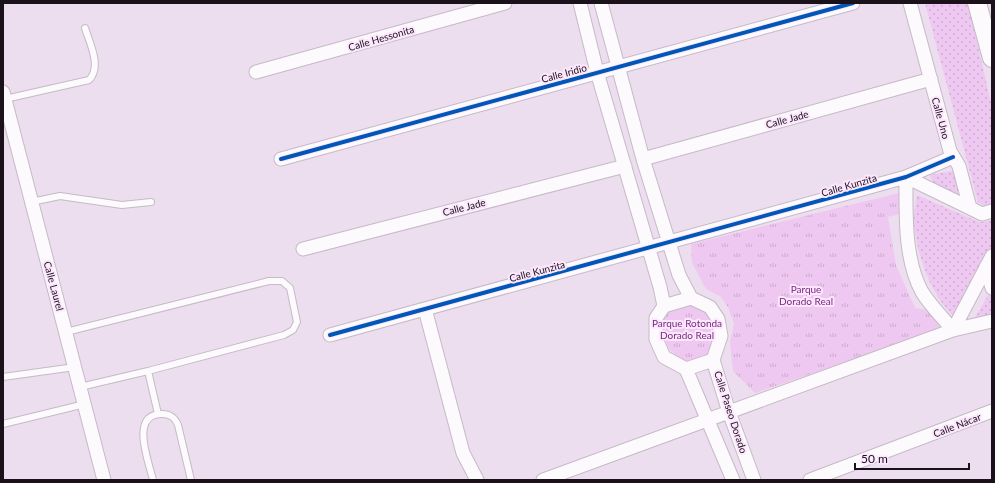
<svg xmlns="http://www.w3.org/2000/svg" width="995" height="483" viewBox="0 0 995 483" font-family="Lato,sans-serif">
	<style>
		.grass { fill: url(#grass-dots) }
		.park { fill: url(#park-tufts) }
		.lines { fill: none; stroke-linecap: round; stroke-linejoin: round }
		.lane-casing { stroke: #c5bac6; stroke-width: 8 }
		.street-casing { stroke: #c5bac6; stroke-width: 15 }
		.secondary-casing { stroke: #c5bac6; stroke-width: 20 }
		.lane { stroke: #fcfafc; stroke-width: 6 }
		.street { stroke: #fcfafc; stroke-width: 13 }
		.secondary { stroke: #fcfafc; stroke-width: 18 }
		.cycleway-casing { stroke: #fde7fe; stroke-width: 6 }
		.cycleway { stroke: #0057b8; stroke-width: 4 }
		.labels { text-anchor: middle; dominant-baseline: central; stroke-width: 4; stroke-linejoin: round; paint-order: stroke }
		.street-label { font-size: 10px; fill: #1a111a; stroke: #fde7fe }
		.park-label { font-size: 10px; fill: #742a7b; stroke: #fde7fe }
	</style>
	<defs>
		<pattern id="grass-dots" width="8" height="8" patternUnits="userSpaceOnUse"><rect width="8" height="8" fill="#eec8f1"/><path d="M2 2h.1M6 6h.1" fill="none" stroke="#ccabce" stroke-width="1.8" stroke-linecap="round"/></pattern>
		<pattern id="park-tufts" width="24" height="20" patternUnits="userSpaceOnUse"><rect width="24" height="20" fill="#eec8f1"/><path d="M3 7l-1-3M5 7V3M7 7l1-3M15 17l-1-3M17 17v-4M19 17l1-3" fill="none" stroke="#ccabce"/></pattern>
	</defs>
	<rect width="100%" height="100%" fill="#ecdeee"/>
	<path class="grass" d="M925,3H968L992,107V206L987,207L978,202Z
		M957,170L966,193C950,193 936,193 930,175Z
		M917,195L979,222L992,221V251L962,310L953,316C930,293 917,255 914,223C913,214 916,204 917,195Z
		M991,290L992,318L970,326Z"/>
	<path class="park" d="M899,193L903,213L888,217L896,265L915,308L932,311L940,330L755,393L733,371L730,342L734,324L728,307L720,296L706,289L692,263L691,244Z
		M697,301C715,319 712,330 709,353L701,359L683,364L668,347L661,326L666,307Z"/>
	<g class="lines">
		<defs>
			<path id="lane" d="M5,99L89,80C102,67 90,44 85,28
				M31,202L60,196L122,205L151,202
				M66,332L269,281H282L290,288L297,322L293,330L284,335L148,371L80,387
				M148,371L158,414
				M3,377L75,367
				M3,424L85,404
				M153,480C149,462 129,414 162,414C171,414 175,418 178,425L191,480"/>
			<path id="street" d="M580,3L597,72L660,287L664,306L656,318V339L664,357L686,369L733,480
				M601,3L643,159L679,275L691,298L710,307L718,319L721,336L713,360L729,412L754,480
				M910,3L950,151L959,166L970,208L982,214L992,211
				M256,72L505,3
				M3,92L104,480
				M281,159L853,3
				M643,159L931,79
				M970,208L906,177C906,213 904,259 922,292C930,305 943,318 953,330L992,256
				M303,249L625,166
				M986,267L992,288
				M664,306L691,298
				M425,309L463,453L477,480
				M330,335L906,177L953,157
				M686,369L713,360
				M543,480L953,330L992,321
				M810,480L992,411"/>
			<path id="secondary" d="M977,3L992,58"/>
		</defs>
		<use href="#lane" class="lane-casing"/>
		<use href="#street" class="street-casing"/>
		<use href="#secondary" class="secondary-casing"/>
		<use href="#lane" class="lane"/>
		<use href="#street" class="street"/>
		<use href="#secondary" class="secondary"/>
		<defs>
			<path id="cycleway" d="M281,159L853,3
				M330,335L906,177L953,157"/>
		</defs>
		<use href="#cycleway" class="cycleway-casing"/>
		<use href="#cycleway" class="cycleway"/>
	</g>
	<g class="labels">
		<g class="street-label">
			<text transform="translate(381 38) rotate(-16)">Calle Hessonita</text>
			<text transform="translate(564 73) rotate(-15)">Calle Iridio</text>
			<text transform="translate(941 118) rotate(75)">Calle Uno</text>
			<text transform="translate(787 119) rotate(-15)">Calle Jade</text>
			<text transform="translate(849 185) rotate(-16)">Calle Kunzita</text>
			<text transform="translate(464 207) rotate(-14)">Calle Jade</text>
			<text transform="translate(537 271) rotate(-15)">Calle Kunzita</text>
			<text transform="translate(54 286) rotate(75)">Calle Laurel</text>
			<text transform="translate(731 412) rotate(72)">Calle Paseo Dorado</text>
			<text transform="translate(957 425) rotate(-21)">Calle Nácar</text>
		</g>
		<g class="park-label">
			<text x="806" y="289">Parque<tspan x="806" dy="12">Dorado Real</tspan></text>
			<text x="687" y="323">Parque Rotonda<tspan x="687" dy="12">Dorado Real</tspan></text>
		</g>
	</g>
	<rect width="995" height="483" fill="none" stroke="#1a111a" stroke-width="8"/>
	<path d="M855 463v6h114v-6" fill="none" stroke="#1a111a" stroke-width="2"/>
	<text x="861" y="463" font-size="12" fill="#1a111a" stroke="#fde7fe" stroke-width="3" paint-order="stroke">50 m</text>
</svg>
